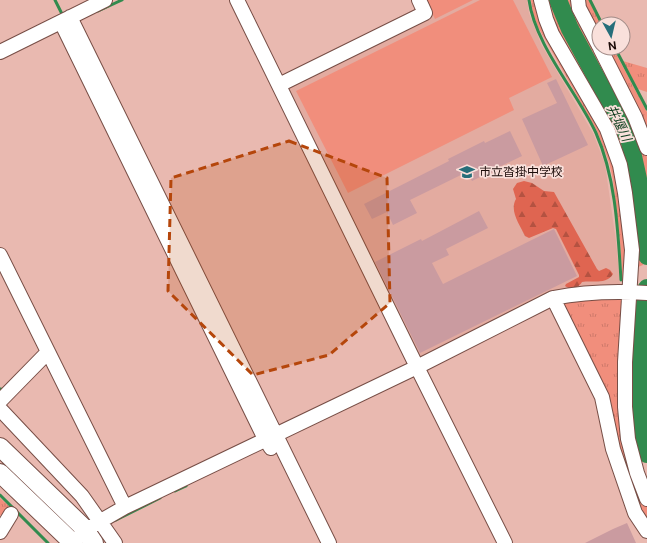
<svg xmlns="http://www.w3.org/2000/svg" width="647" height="543" viewBox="0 0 647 543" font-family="'Public Sans','Noto Sans JP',sans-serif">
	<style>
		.built { fill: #e3aba0 }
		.grass { fill: url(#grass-tufts) }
		.forest { fill: url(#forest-firs) }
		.pitch { fill: #f18e7c }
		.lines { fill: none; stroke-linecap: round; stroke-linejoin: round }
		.stream { stroke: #318b4e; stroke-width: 3 }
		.river { stroke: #318b4e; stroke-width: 18 }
		.building { fill: #ca9ba0 }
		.minor-casing { stroke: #774e46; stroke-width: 16 }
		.major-casing { stroke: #774e46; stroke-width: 20 }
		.minor { stroke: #fff; stroke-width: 14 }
		.major { stroke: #fff; stroke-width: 18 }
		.marked { fill: #b5460b; fill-opacity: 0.2; stroke: #b5460b; stroke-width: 3; stroke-dasharray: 8 5; stroke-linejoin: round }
		.labels { text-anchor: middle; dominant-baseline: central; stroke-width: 3.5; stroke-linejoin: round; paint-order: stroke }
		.poi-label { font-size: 12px; fill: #1c0c09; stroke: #f9e0db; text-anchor: start }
		.water-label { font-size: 13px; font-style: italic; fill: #0e3e1f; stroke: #f9e0db }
	</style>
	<defs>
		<pattern id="grass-tufts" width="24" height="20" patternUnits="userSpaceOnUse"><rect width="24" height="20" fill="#f18e7c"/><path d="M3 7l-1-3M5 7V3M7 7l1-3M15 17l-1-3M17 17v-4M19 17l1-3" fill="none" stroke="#ce796a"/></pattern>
		<pattern id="forest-firs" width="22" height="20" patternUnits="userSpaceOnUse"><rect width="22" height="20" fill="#df6551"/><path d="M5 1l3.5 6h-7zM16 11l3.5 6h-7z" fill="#b45241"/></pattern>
	</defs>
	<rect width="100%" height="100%" fill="#e9b9b0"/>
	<path class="built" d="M424,0H527L529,13L541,44L593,133L605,164L616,241L620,284H616V288L577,289L419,359L286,87L431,14Z"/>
	<path class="grass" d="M531,0H538L604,128L623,193L626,285H623L620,242L613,180L609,162L597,131L538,27L533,14Z
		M544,0H553C563,37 586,69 605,102C612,113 620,125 624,137C638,173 641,226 643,265L633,269L623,166L565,51Z
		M566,0H576L644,145L647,158V219C643,186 639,152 625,121C613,94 597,68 584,42C577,29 568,14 566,0Z
		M581,0H589L601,24H599V42Z
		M602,48H613L647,112V141Z
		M623,61L647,68V92L638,89Z
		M625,297L621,411L647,505V526L618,445L609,396L561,299Z
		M647,320V441H646C638,401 641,361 647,320Z
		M0,498L11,508L5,519L0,515Z"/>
	<path class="forest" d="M524,181L532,183L544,191L554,192L597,269L599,271L606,268L610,270L613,274C607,285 592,280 582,282C579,287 575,288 570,289L565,286L566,284L579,277V275L556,229L553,228L529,238L525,236C520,225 509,211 516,199L513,189L517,183Z"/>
	<path class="pitch" d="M426,0H473L435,19Z
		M480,0H513L552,77L509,98L514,110L348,193L296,91Z"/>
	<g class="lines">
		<path class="stream" d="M55,0L62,14
			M529,0C535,45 577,92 596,133C616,178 618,232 621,280
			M590,0L602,24
			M98,11L122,0
			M615,48L647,109
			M0,389H1
			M644,443L647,442
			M175,491L186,486
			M0,495L48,543
			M116,520L160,498"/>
		<path class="river" d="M558,0L570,29L629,138L638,179L647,256
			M647,288C641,344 631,400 647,454"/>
	</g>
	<path class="building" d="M556,79L588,145L543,166L522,119L557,103L547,83Z
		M510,131L522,156L499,167L500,169L491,173L490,172L472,181L467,172L410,200L417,213L393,225L387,212L372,219L364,204L449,161L448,159L484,141L485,143Z
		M479,211L488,228L446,249L449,255L432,263L443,284L554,229L577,276L420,353L375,262L421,239L422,241Z
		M627,523L636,543H585L613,529Z"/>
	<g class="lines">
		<defs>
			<path id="minor" d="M237,0L417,367L505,543
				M541,0L546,19L552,34L607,129L620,165L625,193L632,250L625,362V407L628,439L637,473L647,499
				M578,0L579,8L599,46
				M70,17L329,543
				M61,22L263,435L271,448
				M600,48L635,117L647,148
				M0,52L105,0
				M279,85L425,13L419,0
				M0,255L125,507
				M553,298L602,397L613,449L635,513L647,531
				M0,401L48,352
				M0,409L82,496L115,543
				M0,532L11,514
				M79,537L85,530L125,507L417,367L553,298C584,292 616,291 647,293"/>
			<path id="major" d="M0,447L84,528L94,543
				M0,473L73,543"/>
		</defs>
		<use href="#minor" class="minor-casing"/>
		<use href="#major" class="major-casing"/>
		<use href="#minor" class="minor"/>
		<use href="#major" class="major"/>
	</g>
	<path class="marked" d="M289,141L387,178L390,303L329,355L253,375L168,291L171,178Z"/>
	<defs>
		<symbol id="school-bare" viewBox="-9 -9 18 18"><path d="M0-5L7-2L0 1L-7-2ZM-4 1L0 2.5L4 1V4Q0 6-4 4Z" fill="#266e7a" stroke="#f9e0db" stroke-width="2.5" paint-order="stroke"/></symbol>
	</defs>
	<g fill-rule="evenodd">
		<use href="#school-bare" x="456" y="161" width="22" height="22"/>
	</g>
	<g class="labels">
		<g class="poi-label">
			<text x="479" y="172">市立沓掛中学校</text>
		</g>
		<g class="water-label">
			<text transform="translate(619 123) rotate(64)">井堰川</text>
		</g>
	</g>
	<g transform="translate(611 36) rotate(172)"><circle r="19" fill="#f9e0db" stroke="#a18b87"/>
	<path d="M0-3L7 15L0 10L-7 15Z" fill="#266e7a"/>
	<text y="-6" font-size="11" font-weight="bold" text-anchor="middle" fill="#1c0c09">N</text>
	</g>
</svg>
